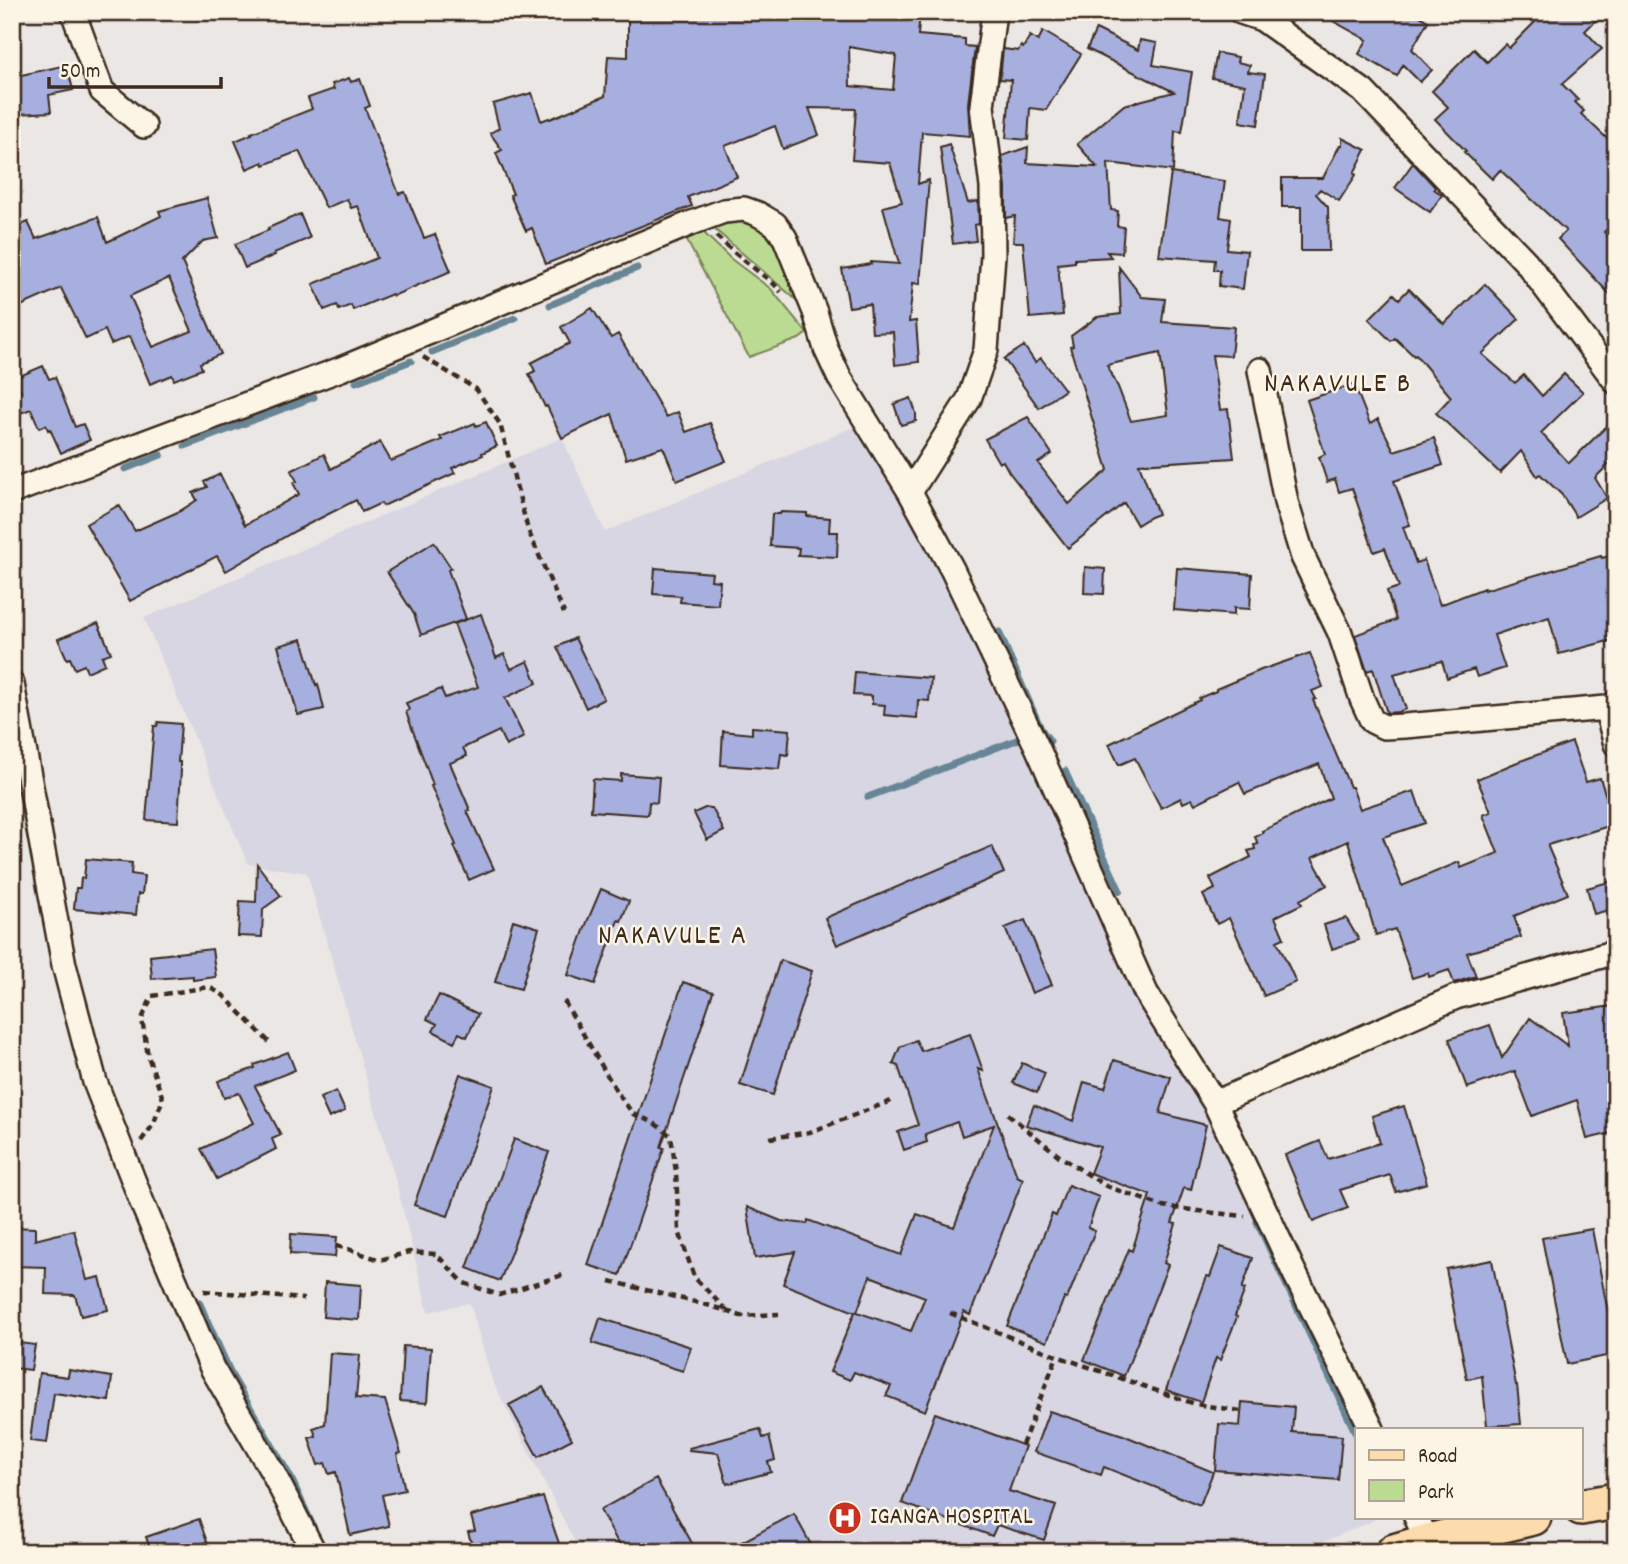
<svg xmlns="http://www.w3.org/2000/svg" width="1628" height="1564" viewBox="0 0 1628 1564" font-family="Dekko,sans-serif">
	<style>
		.built { fill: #d7d6e2 }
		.green { fill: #bbdb93; stroke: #7b8258; stroke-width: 2 }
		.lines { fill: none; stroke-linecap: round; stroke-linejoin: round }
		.stream { stroke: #678595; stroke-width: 7 }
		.building { fill: #a7afdf; stroke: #3b2a1e; stroke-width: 2; fill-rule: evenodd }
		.street-casing { stroke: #3b2a1e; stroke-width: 28 }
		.primary-casing { stroke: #3b2a1e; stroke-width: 40 }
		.path { stroke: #3b2a1e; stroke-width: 4.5; stroke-dasharray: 7 5; stroke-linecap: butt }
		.street { stroke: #fcf5e5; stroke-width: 23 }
		.primary { stroke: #fcdcac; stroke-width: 35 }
		.labels { text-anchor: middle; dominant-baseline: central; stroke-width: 5; stroke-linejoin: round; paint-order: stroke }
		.poi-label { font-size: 24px; fill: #3b2a1e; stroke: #fcf5e5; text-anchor: start }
		.quarter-label { font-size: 28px; letter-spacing: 2px; fill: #3b2a1e; stroke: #fcf5e5 }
	</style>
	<rect width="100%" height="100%" fill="#ebe7e4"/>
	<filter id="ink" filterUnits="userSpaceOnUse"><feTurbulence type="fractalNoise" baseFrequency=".0143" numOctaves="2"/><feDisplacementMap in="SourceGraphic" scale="14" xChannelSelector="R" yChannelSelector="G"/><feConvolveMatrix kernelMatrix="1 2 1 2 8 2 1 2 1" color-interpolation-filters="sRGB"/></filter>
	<g filter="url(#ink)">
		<path class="built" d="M856,426L951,589L1104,931L1167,1037L1206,1113L1359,1429H1357V1517H1379L1366,1524L1299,1552H580L492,1380L470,1303L428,1312L397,1185L307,873L248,864L144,618L562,438L605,532Z"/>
		<path class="green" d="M746,220L778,238L801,304L712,227Z
			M703,232L731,259L771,289L807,333L799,339L749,357L686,239Z"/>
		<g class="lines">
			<path class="stream" d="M550,305L637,268
				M432,352L515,318
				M356,382L411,361
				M185,446L314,397
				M125,469L161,455
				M999,632L1041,729L1050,741
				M1065,771L1120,891
				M868,797L1019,739
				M1257,1222L1357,1436
				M199,1302L232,1376L290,1476L313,1526"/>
		</g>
		<path class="building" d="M628,12H920L918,35L965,39V46L975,47L968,104L970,136L922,132L918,184L929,180L920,284L913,283L909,322L916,321L919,362L895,365L893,332L872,333L870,304L849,307L842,269L871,264V262L899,264L883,207L902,202L890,163L852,160L856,109L809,108L819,135L783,149L775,126L725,146L737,177L688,197L692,206L546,264L532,228L526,231L510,195L513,194L496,153L502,150L490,133L499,128L493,104L532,93L541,121L549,118L550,119L605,96L608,56L628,57ZM849,47L896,55L893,90L850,86Z
			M1317,12H1413L1428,21L1412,49L1432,70L1420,82L1403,65L1397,76L1359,54L1367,40Z
			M1545,12H1604L1585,31L1602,49L1562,84L1578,100L1575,102L1584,111L1581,114L1616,147V220L1604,232L1616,245V301L1558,239L1566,231L1500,170L1492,179L1464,152L1466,151L1435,119L1448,107L1432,91L1474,49L1487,62L1505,44L1509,48Z
			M1096,29L1138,50L1140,40L1157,43L1153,65L1192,72L1182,132L1175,131L1173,171L1108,163L1111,210L1118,211L1117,226L1124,227L1122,253L1107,252L1111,257L1075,259V262L1058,264L1063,315L1030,318L1023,242H1013L1015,216L1006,218V187L1002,156L1028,147L1027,163L1097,167L1077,144L1124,105L1174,92L1087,49Z
			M1043,31L1081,54L1046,110L1030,108L1028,140L1006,138L1011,80L1000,79L1003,49L1018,51L1021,46L1023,48L1030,36L1038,41Z
			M1217,53L1238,57L1237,62L1250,65L1248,72L1265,74L1258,125L1240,122L1245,85L1212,78Z
			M67,65L73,90L49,95L51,112L19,114L12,77Z
			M349,78L351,82L360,79L370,106L365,108L399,194L405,192L424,238L435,234L451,271L393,296L392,294L353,310L351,305L339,310L337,305L324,310L313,284L377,258L358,206L351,208L347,199L326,208L299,151L264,165L263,162L247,169L235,141L252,134L251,133L312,109L308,98L334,89L332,84Z
			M1342,138L1366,150L1354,173L1356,175L1339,201L1320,189L1316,194L1328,207L1329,251H1301V207H1282V178H1323L1340,145H1342Z
			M949,144L968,203L978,201L979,224L974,225L976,241L953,244L940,147Z
			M1413,163L1435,187L1434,189L1442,195L1430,212L1395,188Z
			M1171,173L1225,181L1220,217L1231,219L1227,249L1247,251L1243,289L1219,286L1220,270H1214L1215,260L1159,256Z
			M207,198L218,238L203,241L182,262L221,354L200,363L202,369L174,380L172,375L150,384L130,336L111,344L105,330L86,339L61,288L12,310V229L28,222L36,239L98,217L107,242L161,216L159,211ZM169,278L192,331L153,347L130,296Z
			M300,214L310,238L274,253L275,255L245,268L235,244L269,230L268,228Z
			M1119,267L1142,297L1165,299L1162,322L1234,327L1231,356L1212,355L1220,410L1228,409L1234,458L1139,464L1158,514L1150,517L1137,525L1124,503L1068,548L1009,472L1003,461L999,463L985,439L1028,417L1052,454L1038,463L1069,504L1108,470L1070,347L1073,346L1071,336L1097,317L1121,314ZM1160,353L1168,415L1131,421L1118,387L1107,365Z
			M1485,284L1519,319L1482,354L1515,383L1524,375L1542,396L1564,374L1583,392L1541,433L1569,463L1616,417V457L1595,478L1607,498L1576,517L1562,495L1540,474L1537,476L1521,451L1500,473L1436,413L1451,397L1416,355L1414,356L1395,338L1391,341L1369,319L1394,294L1399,299L1409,289L1444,324Z
			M592,308L611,338L618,334L666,417L678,412L686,432L710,423L726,461L677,481L663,447L626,459L612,414L562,438L547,406L545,407L529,374L535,371L531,363L570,343L561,327Z
			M1024,346L1035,362L1041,358L1065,390L1039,408L1004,359Z
			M43,366L49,379L55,377L75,427L83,424L90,440L61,453L50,429L48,430L46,425L39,428L31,409L12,416V394L21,391L15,378Z
			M1354,384L1370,424L1378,419L1394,451L1434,438L1443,465L1394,481L1410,525L1403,527L1416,563L1424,560L1440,605L1484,588V590L1601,556L1602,558L1616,554V639L1559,654L1549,617L1494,635L1505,668L1477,677L1474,669L1447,678L1442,661L1394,674L1406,709L1398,712L1387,713L1373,669L1367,671L1355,635L1396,620L1387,591L1399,587L1385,548L1374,552L1352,488L1339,492L1335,479L1327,482L1319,457L1325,454L1307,400Z
			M911,398L916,413V421L901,425L894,404Z
			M486,422L497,446L482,453L483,455L452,468L455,473L383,506L381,503L362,512L356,500L295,531L226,571L217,556L130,601L86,524L119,505L135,531L180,511L197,500L193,493L207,487L204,482L220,474L245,525L299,494L293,483L297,481L291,471L324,454L331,469L380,442L391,461L442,440L440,437L475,423L476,426Z
			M781,512L807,513V516L830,518L829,532H838L837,557L798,555L799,548L770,546L772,514H780Z
			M434,542L451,568L448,570L466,619L421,635L414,614L387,572Z
			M1085,567L1105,569L1104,594L1084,593Z
			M655,568L712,573L711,580L720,581L718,605L680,602L681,596L653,594Z
			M1177,568L1252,574L1250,609L1234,608V615L1174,610Z
			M481,614L496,658L504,654L511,669L528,661L537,683L505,698L524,737L506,746L499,731L463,748L467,756L450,763L470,810L467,811L494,869L469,880L454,846L456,845L431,786L433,785L406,712L409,710L406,703L441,689L445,698L478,687L454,624Z
			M98,623L111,653L102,656L105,664L87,672L84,665L75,669L70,658L67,659L58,639Z
			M575,638L604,699L586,708L557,647Z
			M302,639L316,685L318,684L324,709L298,715L278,646Z
			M1310,653L1323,687L1312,691L1316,699L1313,700L1350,787H1352L1360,809L1414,791L1425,823L1383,837L1402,886L1459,862L1461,868L1498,853L1483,815L1491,812L1477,779L1515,763L1572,742L1586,782L1600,778L1615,824L1548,845V847L1568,894L1514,916L1521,937L1467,953L1476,976L1454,983L1449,970L1429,977L1428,973L1412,978L1395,929L1376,935L1348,841L1312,858L1327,885L1300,900L1302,904L1275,917L1284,938L1277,941L1296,982L1264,996L1229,918L1217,924L1203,895L1215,889L1210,878L1251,857L1248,851L1255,849L1254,845L1258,844L1255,837L1263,833L1262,831L1331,798L1319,764L1245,794L1239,782L1195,804L1192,799L1183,803L1181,798L1161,808L1135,758L1119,765L1109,744L1200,700L1199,698L1216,691V689L1261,670Z
			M855,672L931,678L929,701L918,700L917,718L884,715L885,705L872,704V696L853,695Z
			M158,722L181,724L178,762H180V769L181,770L178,822L146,820L154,726H157Z
			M752,727L790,730L788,755L781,754L779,769L721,765L723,731L752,734Z
			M621,774L659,777L657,803L649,802L648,815L591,811L593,779L621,781Z
			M705,808H712L724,831L707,840L694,813Z
			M992,846L1004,873L837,945L825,918Z
			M86,859L132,863L131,874L144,876L142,894H138L136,915L74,909L76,888H80L81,878H84Z
			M257,864L281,896L263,909L262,937L238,936L240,901L256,902Z
			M1616,880V908L1594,914L1587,888Z
			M601,889L629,901L621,921L618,920L595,984L568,975L587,922Z
			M1346,918L1359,940L1332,949L1324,925Z
			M513,920L539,928L521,989L495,982Z
			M1025,920L1052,985L1032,993L1005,928Z
			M212,949L216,977L193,980V976L152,979L150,956Z
			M780,960L812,971L773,1095L740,1085Z
			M683,982L713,992L661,1147L664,1148L620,1275L588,1265Z
			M439,995L478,1014L467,1037L459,1033L454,1042L433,1031L437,1024L427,1019Z
			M1613,1006L1616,1026V1132L1587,1139L1577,1100L1532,1116L1515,1071L1467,1088L1449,1039L1490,1025L1502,1058L1530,1018L1568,1046L1563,1013Z
			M970,1034L983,1071L978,1069L1017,1176L1023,1179L970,1315L964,1312L925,1411L886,1396L891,1386L854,1372L850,1380L830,1372L855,1312L783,1284L795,1252L755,1258L747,1207L781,1221L807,1224L808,1220L901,1255L917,1214L954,1227L994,1125L962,1136L957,1122L925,1134L927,1142L904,1150L898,1132L918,1125L898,1066L893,1064L900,1047L916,1040L921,1051ZM870,1276L925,1297L911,1331L857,1312Z
			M288,1052L295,1070L255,1086L281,1135L272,1139L276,1149L217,1179L201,1149L254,1123L239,1093L224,1098L218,1081L255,1068L254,1065Z
			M1114,1060L1171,1077L1160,1113L1206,1125L1191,1190L1184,1188L1172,1223L1176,1224L1164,1263L1168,1265L1124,1376L1084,1360L1129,1249L1132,1251L1150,1195L1090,1173L1100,1147L1026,1125L1034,1105L1073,1121L1084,1082L1105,1088Z
			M1022,1063L1045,1073L1037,1093L1013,1083Z
			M460,1074L494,1086L448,1216L414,1205Z
			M336,1091L345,1111L329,1118L320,1098Z
			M1404,1106L1427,1183L1396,1192L1390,1175L1340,1190L1348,1208L1313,1222L1285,1155L1320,1141L1328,1159L1380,1143L1372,1116Z
			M514,1139L549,1152L500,1281L467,1268Z
			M1068,1185L1099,1197L1088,1228L1095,1231L1067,1299L1064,1298L1047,1342L1007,1326L1052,1214L1056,1216Z
			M12,1227L35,1228V1240L74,1230L87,1280L100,1277L108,1310L81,1316L75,1295L45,1294L46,1267L12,1266Z
			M1592,1229L1616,1354L1567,1364L1542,1238Z
			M291,1234L337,1237L335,1257L290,1254Z
			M1221,1247L1253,1258L1242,1289H1245L1235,1316L1237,1317L1220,1360L1216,1358L1201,1402L1166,1390L1207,1276L1210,1277Z
			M1492,1260L1516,1385H1517L1521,1424L1487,1426L1482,1376L1467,1379L1446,1269Z
			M325,1282L361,1285L359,1320L323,1317Z
			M600,1318L691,1347L683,1371L592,1343Z
			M12,1342L35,1345L31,1370L12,1368Z
			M403,1346L431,1348L427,1403L400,1401Z
			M330,1353L360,1355L356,1398L385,1400L401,1453L397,1454L405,1490L382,1495L389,1526L350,1535L336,1472L329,1474L325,1463L318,1465L309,1438L316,1436L313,1428L325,1424Z
			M69,1370L112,1377L109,1401L54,1393L47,1443L30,1441L39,1373L68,1377Z
			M543,1387L572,1439L538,1457L509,1405Z
			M1242,1402L1294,1407L1292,1432L1342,1436L1338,1480L1215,1470L1219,1424L1240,1426Z
			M1049,1411L1123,1435L1213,1472L1200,1505L1104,1467L1101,1475L1034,1452Z
			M935,1413L1025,1446L1009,1491L1056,1506L1044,1540L997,1525L992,1536L902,1503Z
			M760,1429L763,1438L769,1436L775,1460L768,1462L771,1472L727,1484L718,1453L689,1450V1448Z
			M656,1479L697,1552H623L600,1510Z
			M543,1497L562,1552H474L468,1532L475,1531L471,1516Z
			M794,1514L815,1552H723Z
			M199,1519L207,1542L197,1545V1552H151L146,1537Z"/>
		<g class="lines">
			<defs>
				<path id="street" d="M73,12L102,91L144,126
					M1241,12L1262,19L1363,91L1526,262L1616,382
					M1260,370L1286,502L1303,557L1340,633L1362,699L1372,721L1384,727L1405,726L1606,708L1616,703
					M12,492L341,369L689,224L724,211L744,209L758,214L775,224L785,238L815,312L826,349L839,377L910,492L952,569L1038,749L1146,993L1215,1103L1293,1270L1372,1429
					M910,492L969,399L986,350L993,255L992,187L982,106L994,12
					M12,684L64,965L95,1082L143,1205L212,1368L273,1473L314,1552
					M1606,708L1616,744
					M1215,1103L1456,997L1616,952
					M1416,1517L1428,1542"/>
				<path id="primary" d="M1581,1507L1616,1501
					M1394,1552L1428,1542L1533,1517"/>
			</defs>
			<use href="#street" class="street-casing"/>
			<use href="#primary" class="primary-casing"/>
			<path class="path" d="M716,236L736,254L774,284L781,292
				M423,357L476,389L500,424L528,530L564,613
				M564,1001L617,1092L633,1114L653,1122L671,1136L676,1172L679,1231L694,1277L728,1312
				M1008,1114L1058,1155L1106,1186L1162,1206L1206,1212L1245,1216
				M770,1138L810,1132L894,1100
				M141,1141L153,1125L163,1099L148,1056L142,1019L152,996L209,987L223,995L270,1043
				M336,1246L345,1248L380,1260L409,1252L436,1254L464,1283L499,1295L563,1275
				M610,1281L711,1306L741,1316L779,1314
				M204,1291L304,1299
				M950,1313L1057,1356L1195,1404L1241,1411
				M1022,1445L1057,1356"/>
			<use href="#street" class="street"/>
			<use href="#primary" class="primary"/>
		</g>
	</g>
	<defs>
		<symbol id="hospital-disc" viewBox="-11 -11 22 22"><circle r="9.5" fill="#c8321e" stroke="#fcf5e5"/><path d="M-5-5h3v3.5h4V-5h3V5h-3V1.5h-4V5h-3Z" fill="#fff"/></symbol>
	</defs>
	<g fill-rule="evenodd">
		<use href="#hospital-disc" x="826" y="1499" width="38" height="38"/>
	</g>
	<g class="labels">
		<g class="poi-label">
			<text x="870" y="1518">IGANGA HOSPITAL</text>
		</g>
		<g class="quarter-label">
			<text x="1338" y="386">NAKAVULE B</text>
			<text x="673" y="938">NAKAVULE A</text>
		</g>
	</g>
	<rect width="1628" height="1564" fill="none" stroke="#fcf5e5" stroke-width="42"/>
	<rect x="21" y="21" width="1586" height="1522" fill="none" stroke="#3b2a1e" stroke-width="2.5" filter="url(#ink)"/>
	<rect x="1355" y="1428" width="228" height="91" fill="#fcf5e5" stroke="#afa495" stroke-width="2"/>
	<rect x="1369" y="1450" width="35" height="10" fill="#fcdcac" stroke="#afa495" stroke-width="2"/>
	<text x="1418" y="1462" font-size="21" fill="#3b2a1e">Road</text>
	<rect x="1369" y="1480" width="35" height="21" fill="#bbdb93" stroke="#afa495" stroke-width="2"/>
	<text x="1418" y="1498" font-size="21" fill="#3b2a1e">Park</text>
	<path d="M49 77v10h172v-10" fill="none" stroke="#3b2a1e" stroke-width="3.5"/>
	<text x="60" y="77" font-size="21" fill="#3b2a1e" stroke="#fcf5e5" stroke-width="5" paint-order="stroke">50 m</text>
</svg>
